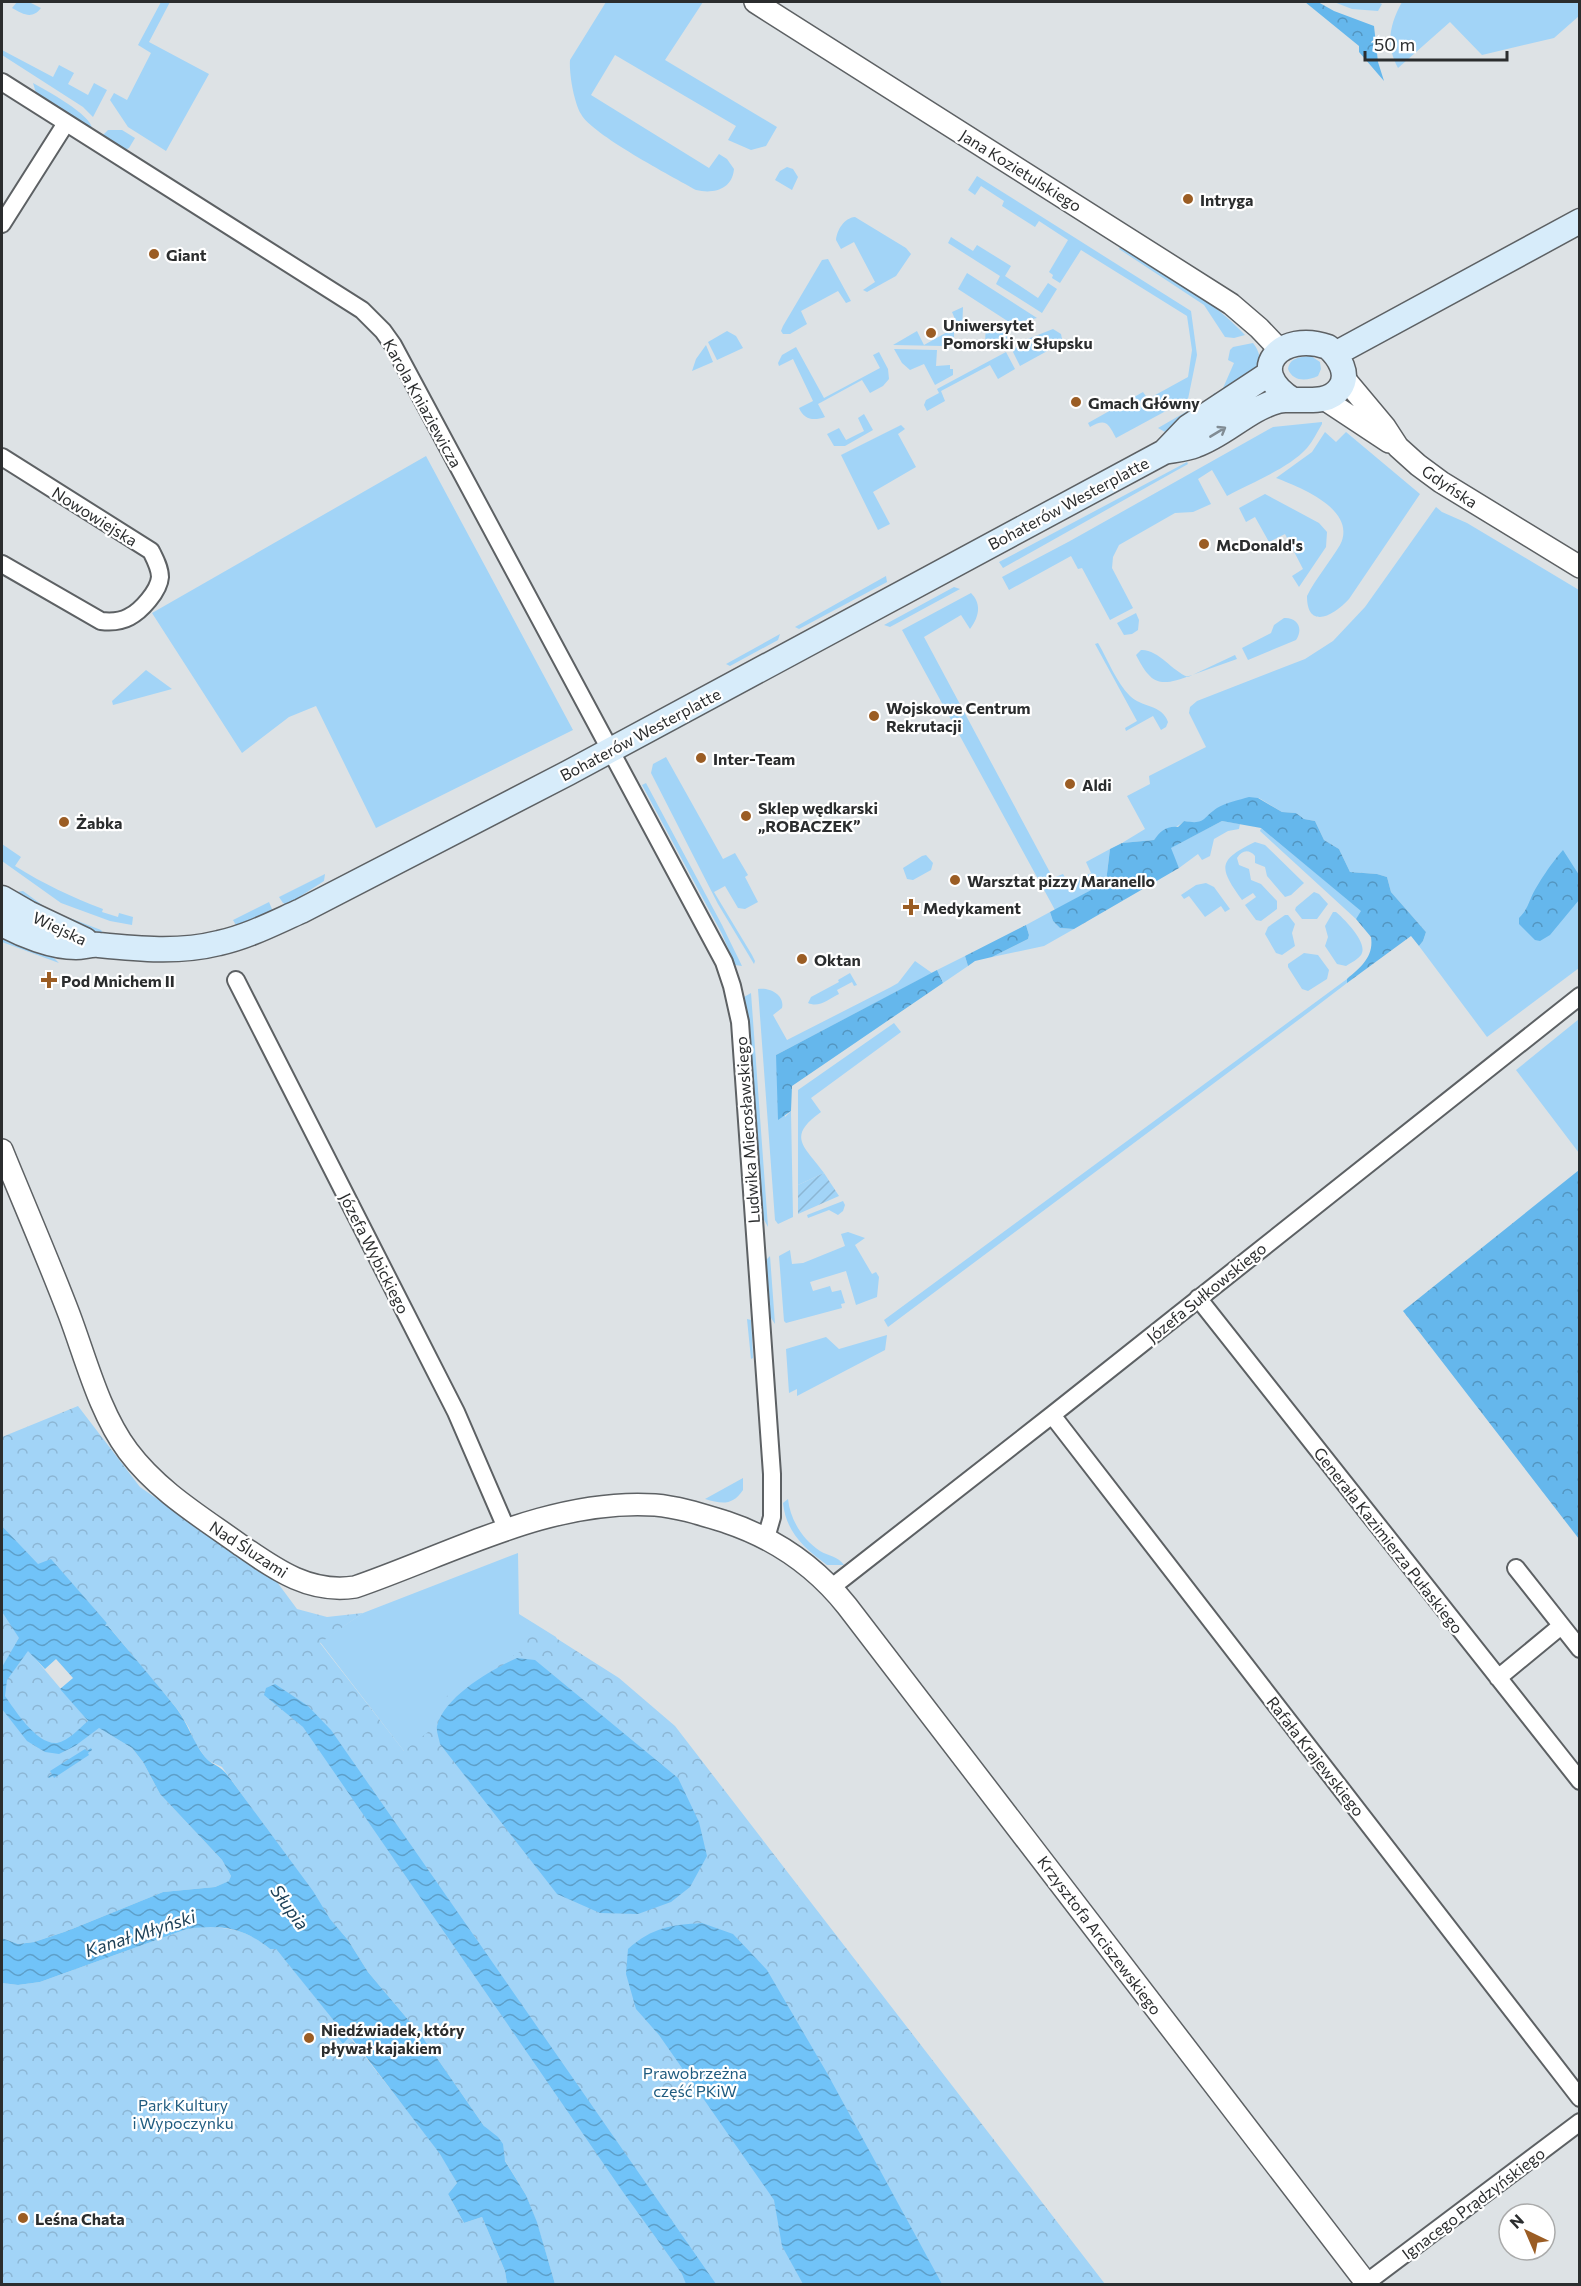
<svg xmlns="http://www.w3.org/2000/svg" width="1581" height="2286" viewBox="0 0 1581 2286" font-family="Commissioner,sans-serif">
	<style>
		.grass { fill: #a2d4f7 }
		.forest { fill: url(#forest-crowns) }
		.park { fill: url(#park-crowns) }
		.garden { fill: url(#garden-furrows) }
		.water { fill: url(#water-waves); fill-rule: evenodd }
		.lines { fill: none; stroke-linecap: round; stroke-linejoin: round }
		.minor-casing { stroke: #5d6164; stroke-width: 20 }
		.tertiary-casing { stroke: #5d6164; stroke-width: 24 }
		.secondary-casing { stroke: #5d6164; stroke-width: 27 }
		.minor { stroke: #fff; stroke-width: 16 }
		.tertiary { stroke: #fff; stroke-width: 21 }
		.secondary { stroke: #d7ecfa; stroke-width: 24 }
		.oneway { stroke: #818c94 }
		.poi-dot { fill: #9b5d24; stroke: #fff; stroke-width: 2 }
		.labels { text-anchor: middle; dominant-baseline: central; stroke-width: 4.5; stroke-linejoin: round; paint-order: stroke }
		.street-label { font-size: 16px; fill: #2b2d2e; stroke: #fff }
		.poi-label { font-size: 16px; font-weight: bold; fill: #2b2d2e; stroke: #fff; text-anchor: start }
		.park-label { font-size: 16px; fill: #205c80; stroke: #fff }
		.water-label { font-size: 18px; font-style: italic; fill: #1e4158; stroke: #fff }
	</style>
	<defs>
		<pattern id="forest-crowns" width="20" height="18" patternUnits="userSpaceOnUse" patternTransform="scale(1.5)"><rect width="20" height="18" fill="#65b7ec"/><path d="M2 6a3 3 0 1 1 6 0M12 15a3 3 0 1 1 6 0" fill="none" stroke="#5395c0"/></pattern>
		<pattern id="park-crowns" width="20" height="18" patternUnits="userSpaceOnUse" patternTransform="scale(1.5)"><rect width="20" height="18" fill="#a2d4f7"/><path d="M2 6a3 3 0 1 1 6 0M12 15a3 3 0 1 1 6 0" fill="none" stroke="#8cb6d4"/></pattern>
		<pattern id="garden-furrows" width="10" height="10" patternUnits="userSpaceOnUse" patternTransform="scale(1.5)"><rect width="10" height="10" fill="#a2d4f7"/><path d="M-1 1l2-2M0 10L10 0M9 11l2-2" fill="none" stroke="#8cb6d4"/></pattern>
		<pattern id="water-waves" width="16" height="10" patternUnits="userSpaceOnUse" patternTransform="scale(1.5)"><rect width="16" height="10" fill="#71c3f8"/><path d="M0 5q4-4 8 0t8 0" fill="none" stroke="#5d9fc9"/></pattern>
	</defs>
	<rect width="100%" height="100%" fill="#dde2e5"/>
	<path class="grass" d="M17,2H29L41,8C32,20 23,14 12,8Z
		M161,2H170L149,42L209,74L166,151L128,127L110,100L114,93L127,100L151,53L138,45Z
		M606,2H703L665,60L777,127L766,146L751,150L728,140L736,126L615,55L591,95L709,168L719,154L727,159L734,169C732,190 713,194 696,190C673,177 591,134 581,114C574,102 569,74 570,60Z
		M1334,2H1378L1382,4L1378,11L1352,9Z
		M1402,2H1579V16L1554,38L1482,55L1450,22L1398,68C1385,44 1390,24 1402,2Z
		M2,50L53,77L59,65L74,73L68,84L88,95L94,83L107,90L93,117L83,107L2,55Z
		M33,83C46,90 93,116 92,129L36,93Z
		M108,130H122L135,138L129,148L125,150L103,135Z
		M787,167L793,169L798,177L792,190L775,180L780,171Z
		M977,176L1191,311L1197,355L1188,399L1116,438C1108,423 1106,418 1090,427L1088,423L1143,392L1148,399L1188,377L1192,350L1187,316L1081,250L1060,283L1052,278L1053,275L1049,272L1068,240L1039,221L1035,227L1002,206L1004,201L981,186L975,195L968,190Z
		M855,217L906,248L911,254L896,276L867,292L863,290L875,282L854,242L841,249L836,240C837,230 844,218 855,217Z
		M951,237L973,251L977,245L1011,266L1005,276L1038,298L1048,283L1057,289L1042,313L996,284L1000,276L948,243Z
		M1122,245C1166,273 1209,297 1245,335L1234,338L1225,337L1204,305L1119,249Z
		M828,259L851,301L846,303L838,291L801,311L807,324L790,334H783L781,331L783,326L822,260Z
		M967,273L1037,318L1014,323L1009,322L958,289Z
		M963,307L962,332H954V344H952L951,336H947L943,346L893,345L917,331L924,345L958,326L952,312Z
		M986,320L1007,335V346L985,345Z
		M1053,329L1061,334L1062,339L1060,344L1020,366L1013,352L1020,342Z
		M727,331L736,336L743,348L717,360L708,342Z
		M1253,343C1276,372 1233,391 1213,405L1211,401L1214,393L1220,395L1234,363L1228,360L1230,350L1233,347Z
		M706,345L713,362L692,371L696,359Z
		M796,347L824,398L880,368L873,355L879,352L888,369L889,379L883,386L870,393L862,380L818,404L825,417C814,421 804,420 799,408L813,401L793,359L779,366L778,363L782,355Z
		M894,349L937,350L936,366L950,365V369H953V375L935,385L924,364L910,370L902,363Z
		M1006,352L1015,369L998,379L990,365L941,391L945,401L927,411L924,405L926,400L939,393L937,389Z
		M1311,356L1320,362L1321,369L1318,376C1307,381 1293,382 1288,369C1290,357 1301,357 1311,356Z
		M1191,409L1198,410L1200,412L1165,432L1158,428Z
		M864,414L873,430L845,446H834L827,434L839,428L846,440L864,431L858,418Z
		M1322,422V424C1317,432 1313,441 1307,448C1288,469 1252,482 1227,496L1212,470L1198,479L1211,504L1193,512L1175,513L1119,545L1113,557L1112,568L1133,608L1110,620L1082,568L1078,569L1071,556L1009,590L1002,577L1070,541L1273,427Z
		M901,425L905,429L898,434L916,467L873,492L890,524L878,530L841,455Z
		M1325,432L1336,442L1346,432L1420,494L1349,599C1335,615 1307,631 1307,596C1316,578 1330,562 1340,545C1358,510 1300,487 1276,478L1312,452Z
		M426,456L573,730L376,828L316,706L289,717L242,753L152,613Z
		M1187,462L1188,464L1003,568L999,562Z
		M1265,494L1319,523L1327,532L1326,547L1299,587L1292,576L1303,569L1285,534L1269,542L1255,517L1246,522L1239,508Z
		M1436,507L1442,512L1467,523L1579,590V968L1487,1037L1419,946L1423,941L1426,932L1391,892L1387,877L1377,874L1350,872L1339,849L1324,840L1315,821L1304,819L1296,813L1282,812L1259,798L1212,814L1203,822L1195,823L1184,821C1174,831 1163,828 1154,840L1122,843L1145,829L1127,796L1150,784L1149,776L1206,747L1189,713L1190,707L1197,701L1305,659L1333,641L1365,607Z
		M886,576L887,582L799,629L795,627Z
		M954,587L960,589L890,627L884,625Z
		M971,593C982,604 979,617 970,629L961,615L924,637L1053,878L1063,874L1069,884L1091,873L1086,862L1110,849L1106,882L1055,910L902,630Z
		M1136,613L1139,620L1138,630L1132,634L1124,635L1117,623Z
		M1284,618C1297,617 1304,628 1296,640L1248,660L1242,648L1271,633L1274,625Z
		M780,634L778,640L730,666L726,664Z
		M1098,643C1108,660 1116,682 1130,696C1142,708 1162,704 1168,722L1166,727L1161,730L1153,716L1126,731L1125,728L1137,721L1095,644Z
		M1141,650C1158,649 1172,671 1188,677L1235,655L1237,659C1222,664 1207,670 1192,675C1160,687 1152,686 1136,655Z
		M146,670L172,689L113,705L112,701Z
		M666,757L723,859L735,853L748,875L745,877L758,902L745,909L738,908L725,886L714,892L752,955L755,961L754,964L718,904L651,773L653,764Z
		M646,783L722,925L742,966L735,965L722,934L642,785Z
		M1222,821L1240,824L1239,829L1228,831L1214,839L1210,856L1202,860L1198,854L1179,868L1170,848Z
		M1261,828L1362,911L1356,919L1260,831Z
		M1255,842L1265,845L1304,883L1291,895L1285,897L1267,876L1265,867L1255,863V856C1249,849 1242,850 1237,858L1239,865L1249,869L1251,880L1261,884L1277,901V909L1261,921L1256,920L1245,905L1256,897L1253,893L1242,900C1218,867 1218,860 1255,842Z
		M2,844L21,857L15,866C44,884 71,897 103,909L102,912L118,917L119,913L133,917L132,925L110,921L61,903L2,861Z
		M926,855L933,863L931,870L913,880L907,879L903,868L922,856Z
		M325,874L324,881L287,905L283,903L279,897Z
		M1206,883L1214,887L1230,909L1225,912L1221,906L1205,917L1189,896L1184,899L1181,895L1196,885Z
		M23,891L49,910L101,930L103,933L83,928L12,898L16,892Z
		M1314,892L1319,894L1328,904L1317,919H1302L1295,910L1296,907Z
		M269,902L272,909L271,913L237,927L233,920Z
		M1050,912L1053,921L1060,928L1074,929L1044,946L992,957L1028,939L1029,935L1026,925Z
		M1333,912H1336C1344,919 1369,943 1361,955C1358,959 1351,963 1346,966L1337,964L1325,946L1328,937L1325,926Z
		M1285,915H1288L1295,924L1292,933L1295,946L1282,955L1276,953L1265,934L1268,927Z
		M2,936L54,958L59,963L2,942Z
		M1304,953L1318,955L1329,970L1327,979L1308,991L1302,989L1288,967V964Z
		M965,956L968,966L943,983L937,970Z
		M915,961L932,973L776,1055L785,1117L791,1111L793,1217L778,1224L775,1220L758,989C770,987 785,995 782,1008L773,1015L787,1040L891,987L898,983Z
		M850,973L857,985L854,986L852,982L837,990L839,994C829,999 819,1008 808,1003L811,997L839,982L838,980Z
		M1347,979V983L1309,1012L888,1327L884,1320Z
		M751,993L768,1227L762,1216L744,997Z
		M1579,1019V1153L1516,1070Z
		M894,1023L901,1032L811,1098L821,1112C786,1137 804,1146 824,1173L798,1185V1090Z
		M843,1201L845,1205L843,1211L838,1215L829,1210L808,1218L807,1215Z
		M848,1232L865,1238L855,1245L872,1274L876,1272L879,1277L877,1297L856,1305L846,1271L810,1282L813,1291L830,1286L832,1292L841,1290L845,1303L841,1304L842,1308L786,1323L784,1321L779,1256L790,1250L792,1264L803,1263L845,1246L841,1234Z
		M770,1256L775,1324L769,1315L765,1261Z
		M747,1319L751,1320L753,1358L751,1359Z
		M887,1335L885,1350L797,1396V1389L789,1393L786,1349L826,1337L839,1349Z
		M743,1478V1490C732,1506 722,1504 705,1499Z
		M788,1499C790,1519 802,1539 820,1551C828,1556 838,1556 844,1565H827C804,1548 786,1532 783,1503Z
		M518,1553L519,1614L556,1637L773,2231L320,1642L363,1613Z"/>
	<path class="forest" d="M1305,2H1318L1334,11L1374,26L1378,62L1384,81L1359,52V46Z
		M1249,797L1258,798L1282,812L1296,813L1304,819L1315,821L1324,840L1339,849L1350,872L1377,874L1387,877L1391,892L1426,932L1423,941L1419,946L1411,936L1347,983V979C1361,967 1374,957 1371,937L1356,919L1361,911L1261,828L1222,821L1171,848L1179,868L1074,929L1060,928L1053,921L1050,912L1106,882L1110,849L1122,843L1154,840C1161,831 1166,826 1178,827L1184,821C1206,825 1202,818 1217,808C1227,802 1239,800 1249,797Z
		M1563,850L1579,875V900L1550,935L1540,941L1535,940L1519,924V918C1526,911 1527,907 1531,898C1537,884 1553,861 1563,850Z
		M1026,925L1029,935L1028,939L992,957L975,961L968,966L965,956Z
		M937,970L943,983L792,1086L791,1111L778,1120L776,1055Z
		M1579,1170V1539L1403,1311Z"/>
	<path class="park" d="M78,1406L140,1487L277,1582L297,1609L327,1617L363,1613L320,1643L404,1751L428,1732L447,1696L526,1648V1619L619,1678L675,1726L1105,2284H555L537,2223L526,2195L484,2126L421,2035L368,1972L348,1940L271,1852L253,1810L222,1767L207,1760L194,1741L189,1728L178,1710L109,1627L104,1626L107,1623L51,1560L38,1565L2,1526V1437Z
		M2,1612L28,1650L88,1721L132,1748L143,1762L160,1794L222,1860L231,1876L230,1881L215,1887L163,1892L67,1931L34,1942L18,1944L2,1938Z
		M204,1926C235,1929 246,1930 270,1949H276L340,2027L343,2044L349,2036L441,2154L457,2183L448,2194L464,2223L482,2217L505,2271L507,2284H2V1983L18,1985L40,1982L187,1929Z"/>
	<path class="garden" d="M824,1173L839,1196L798,1214V1185Z"/>
	<path class="water" d="M2,1526L38,1564L51,1559L107,1623L105,1626H108C131,1654 155,1681 177,1709C188,1724 193,1742 205,1757C211,1765 221,1765 229,1777L313,1891L330,1919L348,1940L368,1972L421,2035L484,2126L498,2137L503,2144L505,2161L526,2195L537,2222L555,2284H507L505,2271L482,2217L464,2223L448,2194L457,2183L440,2154L350,2036L343,2044L336,2035L339,2027L276,1949H270C244,1928 221,1924 187,1929L40,1982L18,1985L2,1983V1938L18,1944L34,1942L67,1931L163,1892L215,1887L229,1881L231,1876L222,1860L160,1794L143,1762L132,1748L99,1728L75,1746L59,1754L45,1752L27,1741L2,1709V1667L19,1638L2,1612ZM28,1651L45,1669L56,1659L73,1678L60,1689L88,1721C80,1728 68,1741 57,1743C37,1745 15,1710 5,1696L7,1680Z
		M517,1658L535,1660L678,1778L699,1822L707,1856L690,1887L671,1902L638,1914L600,1913L557,1894L440,1744C439,1738 436,1731 437,1726C445,1696 491,1670 517,1658Z
		M275,1684L308,1706L331,1730L716,2284H686L682,2274L623,2192L303,1727L264,1695L266,1688Z
		M91,1748L92,1750L88,1753L89,1755L54,1778L53,1776L49,1778L48,1777L52,1774L50,1771L85,1749L87,1751Z
		M702,1923L733,1934L767,1970L827,2073L942,2284H803L782,2246L774,2200L659,2035L636,2009L626,1974L628,1949C653,1927 671,1925 702,1923Z"/>
	<g class="lines">
		<defs>
			<path id="minor" d="M2,82L362,310L383,331L393,345L724,962L732,986L740,1022L772,1474V1517L766,1538
				M2,224L66,123
				M2,457L151,551C155,559 160,568 160,577C159,591 141,611 129,617C120,622 110,622 101,621L2,564
				M236,980L456,1412L507,1530
				M1198,1298L1580,1781
				M1052,1415L1580,2098
				M1516,1568L1580,1649
				M832,1587L1052,1415L1580,996
				M1498,1678L1561,1626
				M1366,2283L1580,2122"/>
			<path id="tertiary" d="M755,2L1231,304L1259,328L1279,349
				M1344,378L1385,427L1398,447L1418,465L1441,482L1580,567
				M1324,399L1389,442
				M2,1150C24,1204 48,1259 69,1314C86,1359 99,1412 128,1451C158,1491 200,1516 239,1544C275,1569 309,1594 355,1587C451,1554 551,1498 655,1505C679,1507 703,1515 726,1522C774,1538 816,1567 847,1606L1367,2284"/>
			<path id="secondary" d="M1335,354L1580,221
				M1164,452L1188,427L1270,373
				M2,898L28,913L85,940
				M2,924C22,935 52,947 76,947C84,947 91,944 99,945C139,949 179,953 219,943C247,937 274,923 301,911L568,773L1164,452C1174,450 1186,449 1196,445C1225,435 1248,409 1278,401C1297,396 1326,408 1340,388C1350,374 1339,357 1328,347C1281,330 1244,370 1293,400"/>
		</defs>
		<use href="#minor" class="minor-casing"/>
		<use href="#tertiary" class="tertiary-casing"/>
		<use href="#secondary" class="secondary-casing"/>
		<use href="#minor" class="minor"/>
		<use href="#tertiary" class="tertiary"/>
		<use href="#secondary" class="secondary"/>
	</g>
	<defs><path id="oneway-shaft" d="M-6 0H5M1.5-3L5.5 0L1.5 3" fill="none" stroke-width="1.6" stroke-linecap="round" stroke-linejoin="round" transform="scale(1.5)"/></defs>
	<use class="oneway" href="#oneway-shaft" transform="translate(1218 432) rotate(-31)"/>
	<g class="poi-dot">
		<circle cx="1188" cy="199" r="6"/>
		<circle cx="154" cy="254" r="6"/>
		<circle cx="931" cy="333" r="6"/>
		<circle cx="1076" cy="402" r="6"/>
		<circle cx="1204" cy="544" r="6"/>
		<circle cx="874" cy="716" r="6"/>
		<circle cx="701" cy="758" r="6"/>
		<circle cx="1070" cy="784" r="6"/>
		<circle cx="746" cy="816" r="6"/>
		<circle cx="64" cy="822" r="6"/>
		<circle cx="955" cy="880" r="6"/>
		<path d="M908 898h6v6h6v6h-6v6h-6v-6h-6v-6h6z"/>
		<circle cx="802" cy="959" r="6"/>
		<path d="M46 971h6v6h6v6h-6v6h-6v-6h-6v-6h6z"/>
		<circle cx="309" cy="2038" r="6"/>
		<circle cx="23" cy="2218" r="6"/>
	</g>
	<g class="labels">
		<g class="street-label">
			<text transform="translate(1021 170) rotate(32)">Jana Kozietulskiego</text>
			<text transform="translate(423 403) rotate(61)">Karola Kniaziewicza</text>
			<text transform="translate(1450 486) rotate(34)">Gdyńska</text>
			<text transform="translate(1068 503) rotate(-28)">Bohaterów Westerplatte</text>
			<text transform="translate(95 516) rotate(32)">Nowowiejska</text>
			<text transform="translate(640 734) rotate(-28)">Bohaterów Westerplatte</text>
			<text transform="translate(60 928) rotate(25)">Wiejska</text>
			<text transform="translate(747 1130) rotate(-94)">Ludwika Mierosławskiego</text>
			<text transform="translate(375 1253) rotate(63)">Józefa Wybickiego</text>
			<text transform="translate(1206 1292) rotate(-39)">Józefa Sułkowskiego</text>
			<text transform="translate(1389 1540) rotate(52)">Generała Kazimierza Pułaskiego</text>
			<text transform="translate(249 1549) rotate(33)">Nad Śluzami</text>
			<text transform="translate(1316 1756) rotate(52)">Rafała Krajewskiego</text>
			<text transform="translate(1100 1935) rotate(53)">Krzysztofa Arciszewskiego</text>
			<text transform="translate(1473 2203) rotate(-37)">Ignacego Prądzyńskiego</text>
		</g>
		<g class="poi-label">
			<text x="1200" y="199">Intryga</text>
			<text x="166" y="254">Giant</text>
			<text x="943" y="324">Uniwersytet<tspan x="943" dy="18">Pomorski w Słupsku</tspan></text>
			<text x="1088" y="402">Gmach Główny</text>
			<text x="1216" y="544">McDonald's</text>
			<text x="886" y="707">Wojskowe Centrum<tspan x="886" dy="18">Rekrutacji</tspan></text>
			<text x="713" y="758">Inter-Team</text>
			<text x="1082" y="784">Aldi</text>
			<text x="758" y="807">Sklep wędkarski<tspan x="758" dy="18">„ROBACZEK”</tspan></text>
			<text x="76" y="822">Żabka</text>
			<text x="967" y="880">Warsztat pizzy Maranello</text>
			<text x="923" y="907">Medykament</text>
			<text x="814" y="959">Oktan</text>
			<text x="61" y="980">Pod Mnichem II</text>
			<text x="321" y="2029">Niedźwiadek, który<tspan x="321" dy="18">pływał kajakiem</tspan></text>
			<text x="35" y="2218">Leśna Chata</text>
		</g>
		<g class="park-label">
			<text x="695" y="2072">Prawobrzeżna<tspan x="695" dy="18">część PKiW</tspan></text>
			<text x="183" y="2104">Park Kultury<tspan x="183" dy="18">i Wypoczynku</tspan></text>
		</g>
		<g class="water-label">
			<text transform="translate(290 1907) rotate(54)">Słupia</text>
			<text transform="translate(140 1933) rotate(-18)">Kanał Młyński</text>
		</g>
	</g>
	<rect width="1581" height="2286" fill="none" stroke="#2b2d2e" stroke-width="6"/>
	<g transform="translate(1527 2232) rotate(316)"><circle r="28" fill="#ffffff" stroke="#aaabab" stroke-width="1.5"/>
	<path d="M0-4.5L10 22L0 15L-10 22Z" fill="#9b5d24"/>
	<text y="-9" font-size="16" font-weight="bold" text-anchor="middle" fill="#2b2d2e">N</text>
	</g>
	<path d="M1365 51v9h142v-9" fill="none" stroke="#2b2d2e" stroke-width="3"/>
	<text x="1374" y="51" font-size="18" fill="#2b2d2e" stroke="#ffffff" stroke-width="4.5" paint-order="stroke">50 m</text>
</svg>
